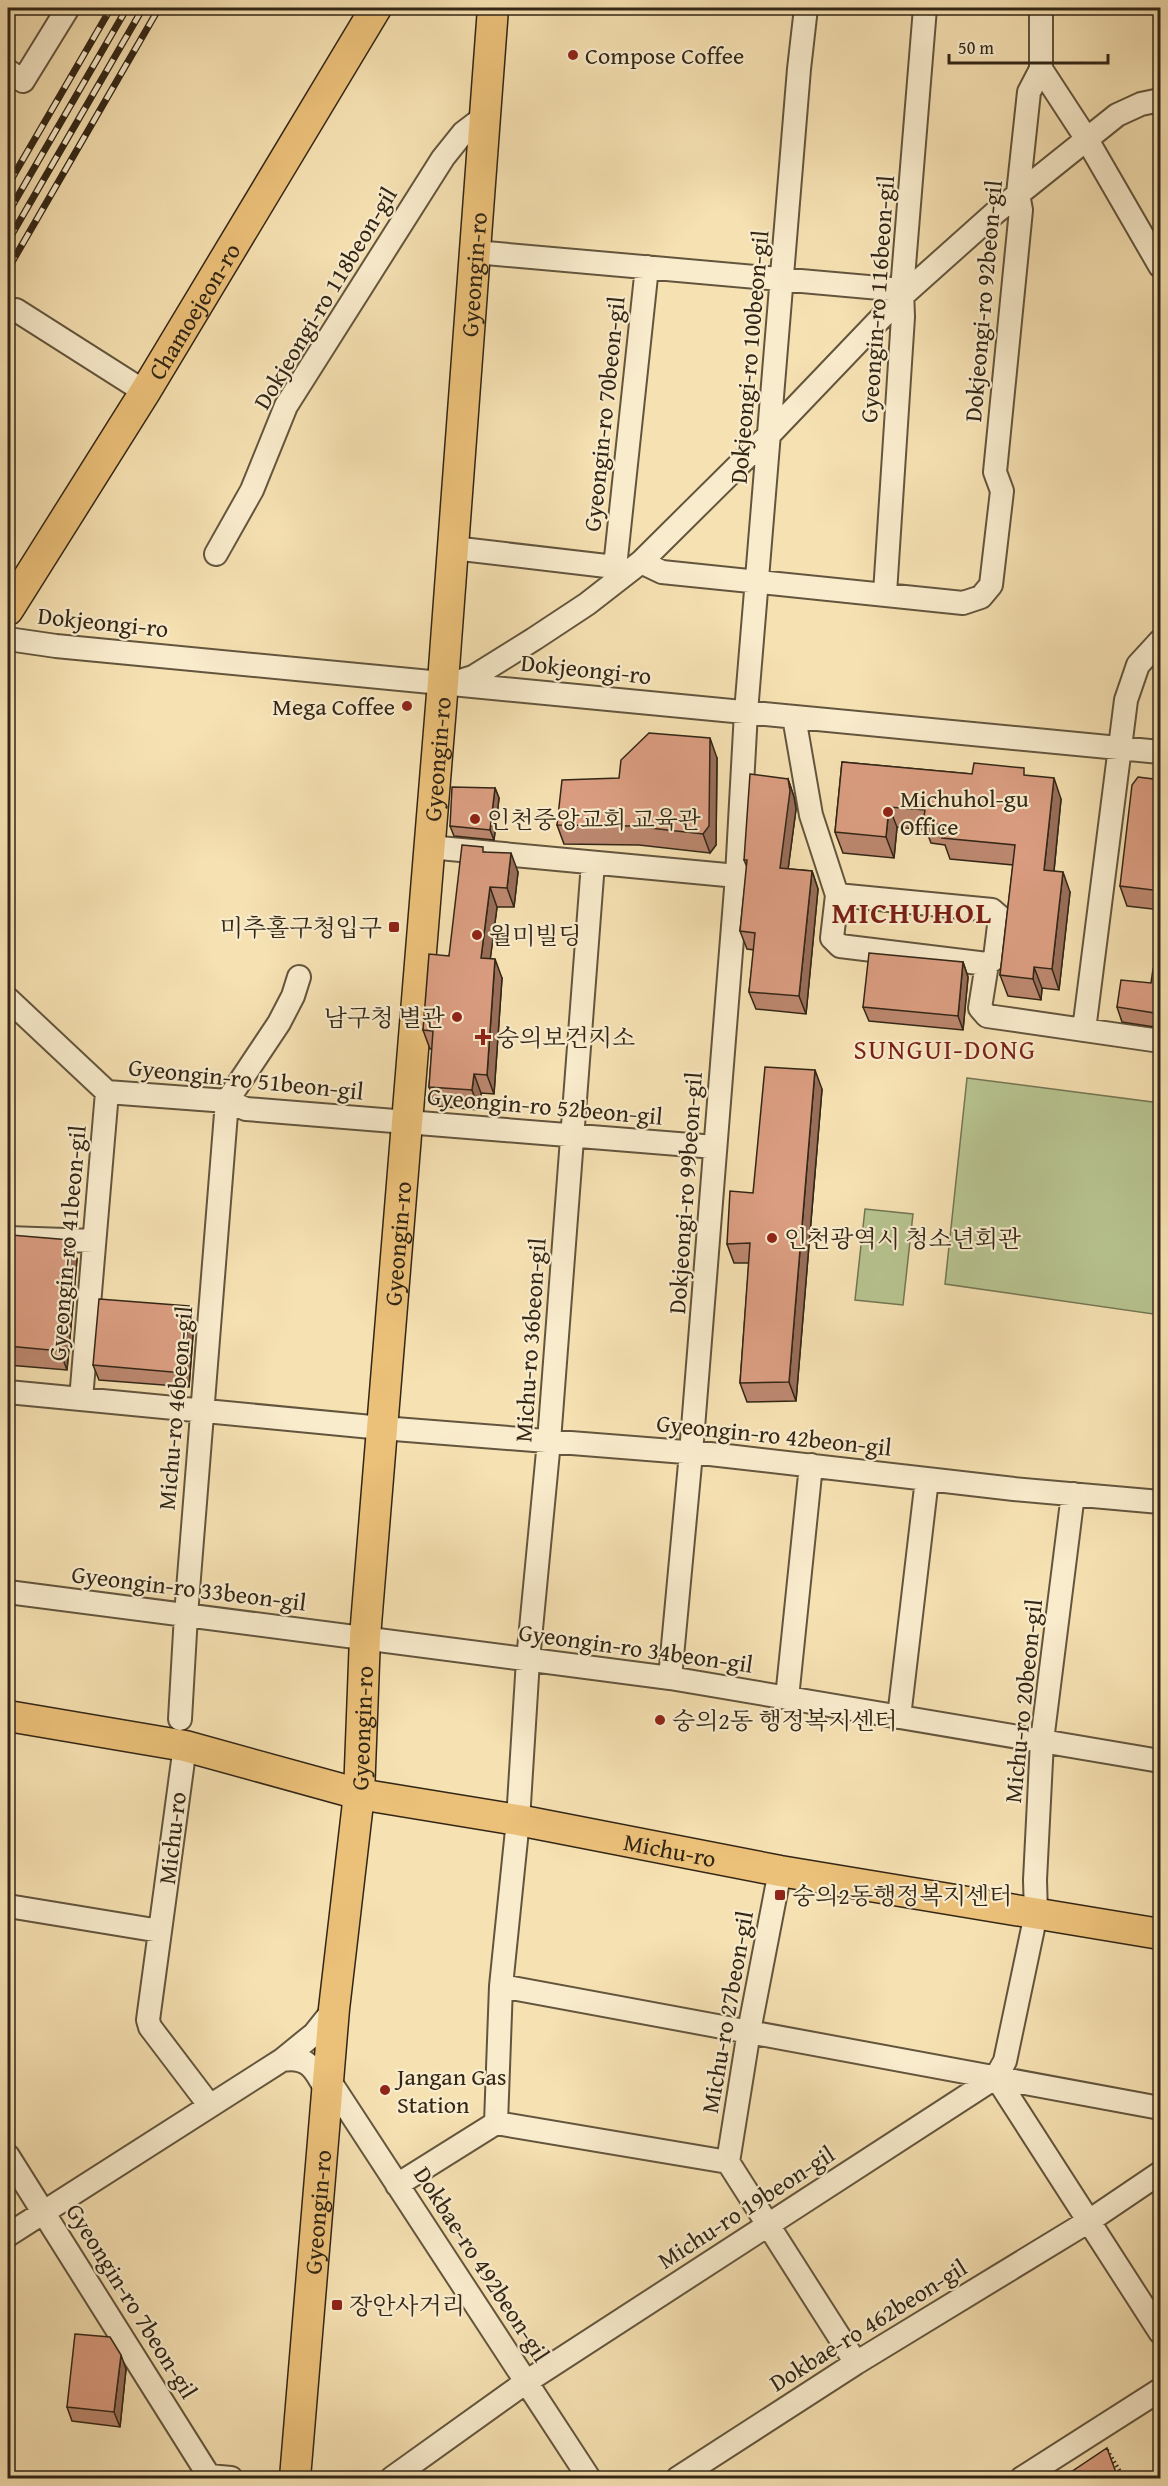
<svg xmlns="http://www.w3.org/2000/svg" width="1168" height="2486" viewBox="0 0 1168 2486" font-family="'Gentium Book Plus','Noto Serif KR',serif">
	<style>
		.green { fill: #b7c490; stroke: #747553; stroke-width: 1.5 }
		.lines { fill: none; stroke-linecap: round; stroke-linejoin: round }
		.minor-casing { stroke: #63553d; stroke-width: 26 }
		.major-casing { stroke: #322616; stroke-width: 33 }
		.path { stroke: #322616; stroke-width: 4; stroke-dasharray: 1.5 3; stroke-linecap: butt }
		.minor { stroke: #f9eccd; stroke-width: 22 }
		.major { stroke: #ebc079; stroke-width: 30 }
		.rail-casing { stroke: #322616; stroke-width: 7 }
		.rail { stroke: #f9eccd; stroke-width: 4.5; stroke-dasharray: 14; stroke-linecap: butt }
		.wall { fill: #bc876f; stroke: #322616; stroke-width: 1.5 }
		.shaded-wall { fill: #996e5a; stroke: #322616; stroke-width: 1.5 }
		.building { fill: #db9d81; stroke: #322616; stroke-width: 1.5 }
		.poi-dot { fill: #8f2418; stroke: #f9eccd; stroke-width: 2 }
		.labels { text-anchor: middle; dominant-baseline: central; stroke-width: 4.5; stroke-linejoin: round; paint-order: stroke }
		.poi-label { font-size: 24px; fill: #322616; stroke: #f9eccd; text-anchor: start }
		.street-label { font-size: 24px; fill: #322616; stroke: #f9eccd }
		.quarter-label { font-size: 27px; letter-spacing: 1.5px; fill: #7a1f14; stroke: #f9eccd }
		.district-label { font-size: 30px; font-weight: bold; letter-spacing: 1.5px; fill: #7a1f14; stroke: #f9eccd }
	</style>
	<rect width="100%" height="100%" fill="#f6e1b2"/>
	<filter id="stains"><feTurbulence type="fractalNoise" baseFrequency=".00333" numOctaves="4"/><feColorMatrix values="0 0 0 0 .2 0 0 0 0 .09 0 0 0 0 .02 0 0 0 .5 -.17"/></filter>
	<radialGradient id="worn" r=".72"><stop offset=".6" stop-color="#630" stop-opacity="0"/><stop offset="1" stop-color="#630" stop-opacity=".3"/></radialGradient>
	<path class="green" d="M967,1078L1160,1103V1315L945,1284Z
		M865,1209L913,1214L903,1305L855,1300Z"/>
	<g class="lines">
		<defs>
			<path id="minor" d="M1041,69L1086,138L1160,266
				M8,71L23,81L68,8
				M475,252L902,290
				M16,310L145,392
				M453,548L615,567
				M216,554L252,490L286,406L443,158L463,133L484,117
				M641,562L662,572L963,603L981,597L991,585L1002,491L995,472L1021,210L1018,194L1029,92L1041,69V8
				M621,577L615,567L647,267
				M885,593L903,317L902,290L925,8
				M8,639L56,646L1160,752
				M454,683L473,677L534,639L587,604L641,562L770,434L902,296L996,212L1117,115L1141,104L1160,100
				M794,717L811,815L837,895L832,938L840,946L987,964L995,958L1000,917L992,910L837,895
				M429,847L737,876
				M987,964L980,1008L987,1016L1160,1041
				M8,999L107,1092L227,1101L246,1109L715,1147
				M1084,1030L1126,700L1138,665L1160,641
				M8,1238L94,1241
				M8,1392L382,1428L710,1454L1014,1489L1160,1502
				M81,1399L107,1092
				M8,1592L670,1678L1160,1761
				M670,1678L691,1453L737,876L746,712L799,69L806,8
				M787,1698L811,1465
				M899,1717L927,1479
				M180,1719L186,1615L227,1101L279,1023L293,996L299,977
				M185,1746L148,2020L150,2027L210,2106
				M780,1871L749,2031L728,2162L856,2363
				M8,1906L160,1931
				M501,1986L1160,2108
				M282,2060C309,2055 316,2071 327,2092
				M996,2077L1160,2332
				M329,2080L589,2478
				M496,2123L728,2162
				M8,2156L209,2476L231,2478
				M397,2185L496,2123L501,1986L518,1820L528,1660L549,1441L593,863
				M8,2235L282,2060L314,2034L334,2009
				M392,2478L526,2382L996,2077L1005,2061L1036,1914L1035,1880L1042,1741L1073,1494
				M678,2478L856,2363L1089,2221L1160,2173
				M1022,2478L1160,2390"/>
			<g id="major">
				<path id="s1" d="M8,610L145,392L376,8"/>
				<path id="s2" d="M8,1716L185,1746L359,1794L518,1820L780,1871L1160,1934"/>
				<path id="s3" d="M295,2478L334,2009L359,1794L365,1637L443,682L493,8"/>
			</g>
		</defs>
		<use href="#minor" class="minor-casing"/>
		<use href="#major" class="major-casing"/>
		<path class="path" d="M1107,2450L1124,2478"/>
		<use href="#minor" class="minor"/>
		<use href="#major" class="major"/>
		<defs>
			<path id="rail" d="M8,185L111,8
				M8,213L127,8
				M8,241L143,8
				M8,269L159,8"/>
		</defs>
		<use href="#rail" class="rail-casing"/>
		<use href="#rail" class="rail"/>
	</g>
	<path class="wall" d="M717,758L716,845L710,853L639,845L564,844L557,825L619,778Z
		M842,762L972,774L1027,776L1061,799L1054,871L1070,892L1059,990L1042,988L1041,1000L1008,996L1000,975L1013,865L950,859L945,845L931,843L926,830L897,827L894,858L843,853L835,832Z
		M788,779L794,797L796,809L788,869L812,871L818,889L806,1014L756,1009L749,992L754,950L747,949L740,931L747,867L744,860Z
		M1161,780V910L1127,906L1120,886Z
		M495,788L499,798L494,840L454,836L450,826Z
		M485,852L518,872L514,907H497L490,959L502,978L494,1094L481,1093L479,1110L436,1106L429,1087L432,1049H430L423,1030Z
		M963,962L968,977L963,1030L869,1021L863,1007Z
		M1161,970V1028L1122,1022L1117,1007L1151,983Z
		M822,1089L796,1401L747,1402L740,1383L749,1263H734L727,1244L753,1193Z
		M77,1259L67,1370L8,1365V1273Z
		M194,1321L189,1387L99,1380L93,1365Z
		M126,2369L120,2427L72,2421L67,2407Z"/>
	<path class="shaded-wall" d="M710,738L717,758L716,845L710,853L703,834Z
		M1054,778L1061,799L1052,890L1044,870Z
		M788,779L794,797L796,809L786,885L780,868Z
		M495,788L499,798L494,840L490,830Z
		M889,807L897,827L894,858L886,837Z
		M511,853L518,872L514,907L507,888Z
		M812,871L818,889L806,1014L799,996Z
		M1063,872L1070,892L1059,990L1052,969Z
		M490,887L497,907L488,977L481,958Z
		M495,959L502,978L494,1094L487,1075Z
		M963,962L968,977L963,1030L958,1016Z
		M1034,967L1042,988L1041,1000L1033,979Z
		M815,1070L822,1089L796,1401L789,1382Z
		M474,1074L481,1093L479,1110L472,1090Z
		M70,1240L77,1259L67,1370L60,1351Z
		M189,1306L194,1321L189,1387L183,1373Z
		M8,1419L9,1423L8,1444Z
		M121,2355L126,2369L120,2427L114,2412Z"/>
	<path class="building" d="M649,733L710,738L709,826L703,834L632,826L557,825L562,780L619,778L621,760Z
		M842,762L972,774L974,763L1024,768V775L1054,778L1044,870L1063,872L1052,969L1034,967L1033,979L1000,975L1015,845L942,838L944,825L923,823L925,810L889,807L886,837L835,832Z
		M750,774L788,779L790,791L780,868L812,871L799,996L749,992L755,933L740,931L747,860H744Z
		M1138,777L1161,780V891L1120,886L1132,785Z
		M452,787L495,788L490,830L450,826Z
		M462,845L483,847V852L511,853L507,888L490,887L481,958L495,959L487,1075L474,1074L472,1090L429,1087L433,1031L423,1030L429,954L449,956Z
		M869,953L963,962L958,1016L863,1007Z
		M1153,969L1161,970V1014L1117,1007L1121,980L1151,983Z
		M765,1067L815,1070L789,1382L740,1383L750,1243L727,1244L730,1191L753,1193Z
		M11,1235L70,1240L60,1351L8,1346V1273Z
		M99,1299L189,1306L183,1373L93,1365Z
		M75,2334L110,2337L121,2355L114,2412L67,2407Z
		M1107,2448L1118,2478H1062Z"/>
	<g class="poi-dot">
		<circle cx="573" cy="55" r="6"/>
		<circle cx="407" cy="706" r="6"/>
		<circle cx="888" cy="812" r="6"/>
		<circle cx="475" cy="819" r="6"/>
		<rect x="388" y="921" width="12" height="12" rx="3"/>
		<circle cx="477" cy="935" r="6"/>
		<circle cx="457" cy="1017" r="6"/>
		<path d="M480 1028h6v6h6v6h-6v6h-6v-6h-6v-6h6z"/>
		<circle cx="772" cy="1238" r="6"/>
		<circle cx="660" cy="1720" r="6"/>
		<rect x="774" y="1889" width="12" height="12" rx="3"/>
		<circle cx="385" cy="2090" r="6"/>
		<rect x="331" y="2299" width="12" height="12" rx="3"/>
	</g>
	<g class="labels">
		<g class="poi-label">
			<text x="585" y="55">Compose Coffee</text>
			<text x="395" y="706" text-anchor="end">Mega Coffee</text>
			<text x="900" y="798">Michuhol-gu<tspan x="900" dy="28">Office</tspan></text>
			<text x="487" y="819">인천중앙교회 교육관</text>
			<text x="382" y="927" text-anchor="end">미추홀구청입구</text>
			<text x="489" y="935">월미빌딩</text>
			<text x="445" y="1017" text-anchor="end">남구청 별관</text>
			<text x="496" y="1037">숭의보건지소</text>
			<text x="784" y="1238">인천광역시 청소년회관</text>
			<text x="672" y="1720">숭의2동 행정복지센터</text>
			<text x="792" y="1895">숭의2동행정복지센터</text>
			<text x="397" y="2076">Jangan Gas<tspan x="397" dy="28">Station</tspan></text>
			<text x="349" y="2305">장안사거리</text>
		</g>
		<g class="street-label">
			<text stroke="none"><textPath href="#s3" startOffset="2211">Gyeongin-ro</textPath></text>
			<text transform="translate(325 298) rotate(-59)">Dokjeongi-ro 118beon-gil</text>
			<text transform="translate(877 299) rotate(-86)">Gyeongin-ro 116beon-gil</text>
			<text transform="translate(983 301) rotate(-85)">Dokjeongi-ro 92beon-gil</text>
			<text stroke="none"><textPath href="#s1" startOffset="352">Chamoejeon-ro</textPath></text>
			<text transform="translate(749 357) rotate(-85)">Dokjeongi-ro 100beon-gil</text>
			<text transform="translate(604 414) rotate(-84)">Gyeongin-ro 70beon-gil</text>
			<text transform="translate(103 622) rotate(6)">Dokjeongi-ro</text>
			<text transform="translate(586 669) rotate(6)">Dokjeongi-ro</text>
			<text stroke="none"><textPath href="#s3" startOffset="1725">Gyeongin-ro</textPath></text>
			<text transform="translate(246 1079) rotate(6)">Gyeongin-ro 51beon-gil</text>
			<text transform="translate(545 1106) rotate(5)">Gyeongin-ro 52beon-gil</text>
			<text transform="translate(685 1193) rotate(-86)">Dokjeongi-ro 99beon-gil</text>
			<text transform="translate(67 1243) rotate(-85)">Gyeongin-ro 41beon-gil</text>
			<text stroke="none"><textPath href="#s3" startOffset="1239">Gyeongin-ro</textPath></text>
			<text transform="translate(530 1340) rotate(-86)">Michu-ro 36beon-gil</text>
			<text transform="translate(175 1408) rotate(-85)">Michu-ro 46beon-gil</text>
			<text transform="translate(774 1435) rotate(6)">Gyeongin-ro 42beon-gil</text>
			<text transform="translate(189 1588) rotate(7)">Gyeongin-ro 33beon-gil</text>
			<text transform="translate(636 1648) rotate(8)">Gyeongin-ro 34beon-gil</text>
			<text transform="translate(1023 1701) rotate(-84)">Michu-ro 20beon-gil</text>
			<text stroke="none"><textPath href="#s3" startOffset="753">Gyeongin-ro</textPath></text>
			<text transform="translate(172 1838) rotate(-83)">Michu-ro</text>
			<text stroke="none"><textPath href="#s2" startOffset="676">Michu-ro</textPath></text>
			<text transform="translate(727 2012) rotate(-80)">Michu-ro 27beon-gil</text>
			<text transform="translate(746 2207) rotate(-33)">Michu-ro 19beon-gil</text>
			<text stroke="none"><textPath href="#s3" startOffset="267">Gyeongin-ro</textPath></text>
			<text transform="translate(482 2264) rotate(57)">Dokbae-ro 492beon-gil</text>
			<text transform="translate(132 2301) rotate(58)">Gyeongin-ro 7beon-gil</text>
			<text transform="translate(868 2325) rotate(-32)">Dokbae-ro 462beon-gil</text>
		</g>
		<g class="quarter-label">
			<text x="945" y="1049">SUNGUI-DONG</text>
		</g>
		<g class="district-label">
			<text x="912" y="912">MICHUHOL</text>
		</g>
	</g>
	<rect width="1168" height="2486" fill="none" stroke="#f6e1b2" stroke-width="30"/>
	<rect x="9" y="9" width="1150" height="2468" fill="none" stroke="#322616" stroke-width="3"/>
	<rect x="15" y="15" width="1138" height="2456" fill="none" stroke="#322616" stroke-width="1.5"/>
	<path d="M949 54v9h159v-9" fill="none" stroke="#322616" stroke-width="3"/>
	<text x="958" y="54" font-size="18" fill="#322616" stroke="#f9eccd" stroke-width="4.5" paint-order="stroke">50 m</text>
	<rect width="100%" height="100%" filter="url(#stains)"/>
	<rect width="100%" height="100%" fill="url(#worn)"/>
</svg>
